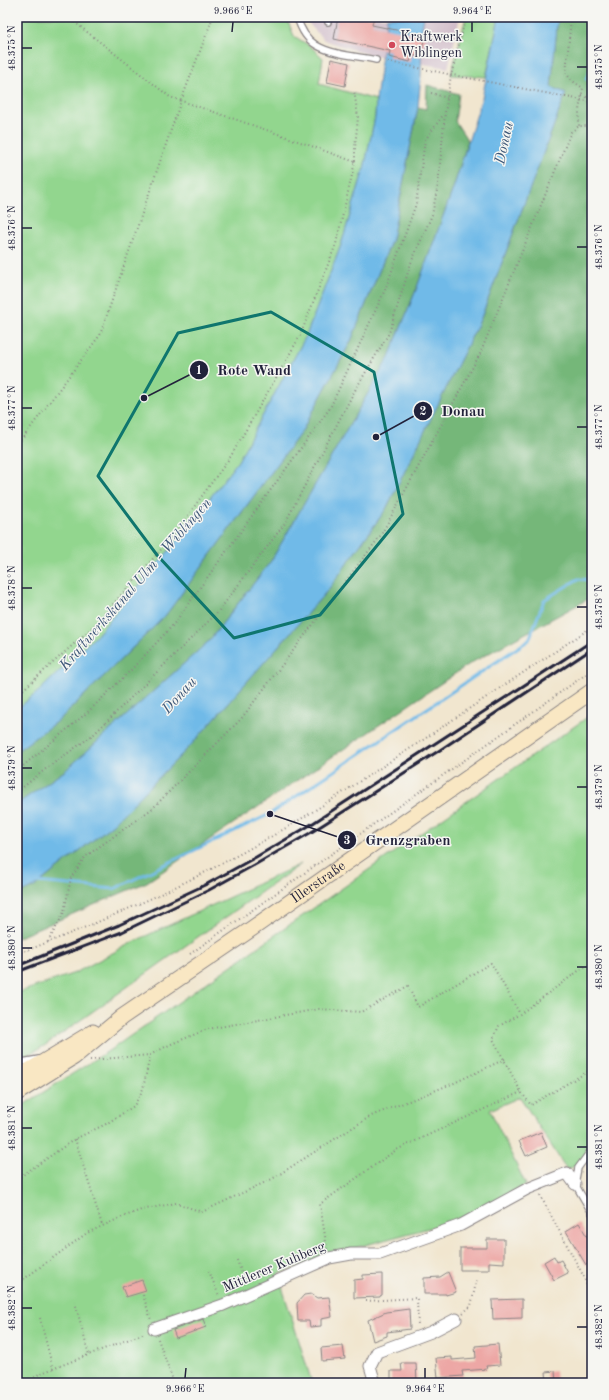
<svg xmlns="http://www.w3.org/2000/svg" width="609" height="1400" viewBox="0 0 609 1400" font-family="'Old Standard TT',serif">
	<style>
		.industrial { fill: #d1bdca }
		.green { fill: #92d68e; stroke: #5a7c64 }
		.forest { fill: #75b779; stroke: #4c6c5a }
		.water { fill: #6fbae8; stroke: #486e92 }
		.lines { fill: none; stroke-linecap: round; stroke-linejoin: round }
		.stream { stroke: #6fbae8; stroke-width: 3 }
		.building { fill: #eda7a5 }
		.lane-casing { stroke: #8a8485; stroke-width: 8 }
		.street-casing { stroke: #8a8485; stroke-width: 13 }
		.secondary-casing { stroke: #8a8485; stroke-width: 17 }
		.path { stroke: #8a8485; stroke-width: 2; stroke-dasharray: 1 3; stroke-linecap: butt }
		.lane { stroke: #fff; stroke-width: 5.5 }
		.street { stroke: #fff; stroke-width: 11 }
		.secondary { stroke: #f9e7c3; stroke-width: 15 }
		.rail { stroke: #22223b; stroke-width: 3 }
		.path-bridge { stroke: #8a8485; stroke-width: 2; stroke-dasharray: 1 3; stroke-linecap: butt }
		.marked { fill: none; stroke: #0f766e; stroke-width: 3; stroke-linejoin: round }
		.ticks { fill: none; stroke: #22223b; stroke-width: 1.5 }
		.poi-dot { fill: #d1495b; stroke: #f6f6f2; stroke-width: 1.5 }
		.labels { text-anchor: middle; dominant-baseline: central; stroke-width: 3; stroke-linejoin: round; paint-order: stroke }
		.poi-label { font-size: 14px; fill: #22223b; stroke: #f6f6f2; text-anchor: start }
		.street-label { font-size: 14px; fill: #22223b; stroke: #f6f6f2 }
		.water-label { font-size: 15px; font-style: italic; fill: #3d5778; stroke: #f6f6f2 }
		.leader { fill: none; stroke: #22223b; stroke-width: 1.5 }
		.callout-dot { fill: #22223b; stroke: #f6f6f2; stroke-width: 1.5 }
		.mark-label { font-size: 12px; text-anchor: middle; font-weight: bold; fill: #fff }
		.callout-label { font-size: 15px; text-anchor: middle; font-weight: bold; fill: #22223b; stroke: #f6f6f2; stroke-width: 3; stroke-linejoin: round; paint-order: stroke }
		.neatline { fill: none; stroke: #22223b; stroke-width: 1.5 }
		.ticks-label { font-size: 10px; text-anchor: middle; fill: #22223b }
	</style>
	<rect width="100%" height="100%" fill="#f6f6f2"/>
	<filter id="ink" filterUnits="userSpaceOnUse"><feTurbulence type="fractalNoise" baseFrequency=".025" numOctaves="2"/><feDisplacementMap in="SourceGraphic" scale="8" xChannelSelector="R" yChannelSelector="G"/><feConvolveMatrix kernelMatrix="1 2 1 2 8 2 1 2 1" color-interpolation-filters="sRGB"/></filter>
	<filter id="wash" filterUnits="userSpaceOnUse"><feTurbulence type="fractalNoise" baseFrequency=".012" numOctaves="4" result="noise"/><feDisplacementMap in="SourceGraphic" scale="16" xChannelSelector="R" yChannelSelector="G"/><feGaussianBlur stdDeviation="0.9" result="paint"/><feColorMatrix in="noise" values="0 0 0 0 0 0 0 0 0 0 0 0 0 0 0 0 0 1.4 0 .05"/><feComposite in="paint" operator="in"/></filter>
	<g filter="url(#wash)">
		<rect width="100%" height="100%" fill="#f1e6cf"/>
		<path class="industrial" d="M304,17H387L386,21L422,28L424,17H460L448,68L373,56L324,40L311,26Z"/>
		<path class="green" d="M17,17H286L294,36L310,46L323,58L319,84L376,100L375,117L364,169L341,245L306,336L238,461L178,540L97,635L39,691L17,709Z
			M466,17H499L486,77L451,75Z
			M592,714V1156L567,1170L520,1097L490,1110L526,1185L459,1220L328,1255L278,1274L312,1383H17V1109L113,1048Z
			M301,864L44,1046L17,1060V993L75,973L135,941Z"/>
		<path class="forest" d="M558,17H592V597L471,663L147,882L17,938V895L34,887L113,824L191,745L328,590L386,509L481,318L566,93L551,87Z
			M427,85L459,94L455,121L468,141L453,189L416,290L389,357L271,561L209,641L66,770L17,804V751L60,719L165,616L302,431L351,341L392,239L418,107L426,109Z"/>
		<path class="water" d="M387,17H424L422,28L421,75L418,107L392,239L351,341L302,431L165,616L60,719L17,751V709L39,691L97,635L178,540L238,461L306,336L341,245L364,169L375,117L376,100Z
			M499,17H558L551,87L566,93L481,318L386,509L328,590L191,745L113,824L34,887L17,895V804L66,770L209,641L271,561L389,357L416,290L453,189L482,98Z"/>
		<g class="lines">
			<path class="stream" d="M586,79L592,67
				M36,882L114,889L270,814L529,640L544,600L578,579L592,580"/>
		</g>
		<g id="blocks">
			<path class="building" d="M338,17H374L372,25L425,36L420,57L412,55L410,62L389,57L390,51L334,39Z
				M331,59L349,63L345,86L327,82Z
				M541,1132L547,1147L526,1156L519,1141Z
				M579,1223L592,1245V1261L586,1265L566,1231Z
				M487,1239H504V1263L489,1262V1270H460V1248H487Z
				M554,1256L557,1262L561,1260L568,1273L554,1280L544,1262Z
				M448,1272L456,1292L446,1295V1294H424V1278L440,1277Z
				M382,1274V1295L380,1296V1297L354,1298V1280L363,1279V1275Z
				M142,1280L146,1291L126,1297L122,1287Z
				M311,1294L317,1298L329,1297L332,1317L321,1319V1326L310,1327L309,1321H298L297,1303L304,1295Z
				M522,1299V1318L493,1319L492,1300Z
				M409,1309L410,1329L387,1332V1336L373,1341L368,1320L386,1312Z
				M203,1319L206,1327L176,1338L173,1330Z
				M498,1344L500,1365L486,1366L487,1369L462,1371L463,1376L438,1378L436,1358L452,1357V1360L476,1358L475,1346Z
				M343,1346L345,1359L322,1361L321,1348Z
				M401,1363H416L417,1383H391V1371H402Z
				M555,1371L556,1383H547L546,1372Z"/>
		</g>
	</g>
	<g filter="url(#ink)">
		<use href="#blocks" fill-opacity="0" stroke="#8a8485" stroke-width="1"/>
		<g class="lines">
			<defs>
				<path id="lane" d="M297,17C300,27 306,39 316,45C333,55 357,56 376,60
					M328,22L329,17
					M17,1064L22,1062L39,1059
					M592,1149L578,1168L575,1184L592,1213
					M17,1373L20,1383"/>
				<path id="street" d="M154,1329L223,1305L329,1258L351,1254H380L461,1225L527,1189L567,1173L575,1184
					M375,1383L370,1366L377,1352L431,1332L456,1319"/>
				<g id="secondary">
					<path d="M17,1078L93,1032"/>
					<path id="s1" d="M17,1093L74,1057L122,1017L247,932L592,691"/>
				</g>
			</defs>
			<use href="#lane" class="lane-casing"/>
			<use href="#street" class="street-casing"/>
			<use href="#secondary" class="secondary-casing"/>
			<path class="path" d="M68,17L170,97L284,136L355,162
				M571,17L566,73L571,80L583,88L579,110V126
				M384,61L463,77
				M431,93L447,98
				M582,96L592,98
				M17,442L22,439L100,335L181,101L213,17
				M17,695L94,626L173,536L231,456L300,336L336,244L355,162V148L358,117L354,90
				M17,771L89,711L132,669L173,625L330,408L385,290L416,204L425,140L444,114
				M17,792L47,768L93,735L218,612L285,523L354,392L389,333L411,263L432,215L438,185L445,113L451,75L466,17
				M48,942L59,922L64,912L71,878L85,857L153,808L241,719L381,535L480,354L571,132L579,126H592
				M17,954C106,921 192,882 274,835C324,806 372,773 420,742C477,703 535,665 592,627
				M190,954L592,670
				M592,963L577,972L520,1014L499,1026L493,1039L521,1092L531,1105L592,1069
				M90,1060L150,1055L171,1044L208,1029L319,1009L361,1012L408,986L418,1007L491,963L520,1014
				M75,1139L102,1225
				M17,1179L75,1139L106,1124L134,1106L143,1089L150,1055
				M540,1195L584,1277L592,1300
				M327,1249L320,1204L396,1150L521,1092
				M237,1260L246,1285
				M209,1271L219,1296
				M17,1284L87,1233L120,1218L141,1210L176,1203L202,1212L272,1179L371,1116L454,1083L505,1059
				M143,1295L151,1320
				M366,1301L417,1298L418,1325
				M75,1302L89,1355
				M463,1313L471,1306L477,1278
				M40,1318L53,1369
				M158,1339L174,1383
				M28,1382L39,1374L145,1333"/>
			<use href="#lane" class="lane"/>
			<use href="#street" class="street"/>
			<use href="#secondary" class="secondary"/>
			<path class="rail" d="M17,966L119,925L207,884L256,857L307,827L592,641
				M17,972L122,932L209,890L258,863L310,833L440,750L592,649"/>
			<path class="path-bridge" d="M463,77L592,102"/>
		</g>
	</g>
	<path class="marked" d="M271,312L374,372L403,514L320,615L234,638L157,555L98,476L178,333Z"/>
	<path class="ticks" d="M232,32L233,22M472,32V22M22,48H32M577,67H587M22,228H32M577,247H587M22,408H32M577,427H587M22,588H32M577,607H587M22,768H32M577,787H587M22,948H32M577,967H587M22,1128H32M577,1147H587M22,1308H32M577,1327H587M185,1378L186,1368M425,1378V1368"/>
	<circle class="poi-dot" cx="392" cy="45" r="4"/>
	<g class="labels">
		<g class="poi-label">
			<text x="400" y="37">Kraftwerk<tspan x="400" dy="16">Wiblingen</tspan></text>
		</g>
		<g class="street-label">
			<text stroke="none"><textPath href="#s1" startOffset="368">Illerstraße</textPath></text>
			<text transform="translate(274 1267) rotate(-23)">Mittlerer Kuhberg</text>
		</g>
		<g class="water-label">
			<text transform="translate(505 143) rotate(-78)">Donau</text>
			<text transform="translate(136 585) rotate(-49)">Kraftwerkskanal Ulm - Wiblingen</text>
			<text transform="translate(180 696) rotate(-48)">Donau</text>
		</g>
	</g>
	<path class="leader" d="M144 398L199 370M376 437L423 411M270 814L347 840"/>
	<g class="callout-dot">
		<circle cx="144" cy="398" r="4"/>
		<circle cx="376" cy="437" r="4"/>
		<circle cx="270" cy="814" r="4"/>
		<circle cx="199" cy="370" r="10"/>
		<circle cx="423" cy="411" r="10"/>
		<circle cx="347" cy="840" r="10"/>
	</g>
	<g class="mark-label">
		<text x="199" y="374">1</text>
		<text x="423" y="415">2</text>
		<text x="347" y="844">3</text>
	</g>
	<g class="callout-label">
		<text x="254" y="375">Rote Wand</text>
		<text x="463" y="416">Donau</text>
		<text x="408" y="845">Grenzgraben</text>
	</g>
	<rect width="609" height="1400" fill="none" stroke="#f6f6f2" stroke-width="44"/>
	<rect x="22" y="22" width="565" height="1356" class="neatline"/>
	<g class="ticks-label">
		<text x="233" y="14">9.966°E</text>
		<text x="472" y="14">9.964°E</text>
		<text transform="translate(11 48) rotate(-90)" y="4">48.375°N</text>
		<text transform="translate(598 67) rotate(-90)" y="4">48.375°N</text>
		<text transform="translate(11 228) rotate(-90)" y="4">48.376°N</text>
		<text transform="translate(598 247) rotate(-90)" y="4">48.376°N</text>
		<text transform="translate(11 408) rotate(-90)" y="4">48.377°N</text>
		<text transform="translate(598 427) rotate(-90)" y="4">48.377°N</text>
		<text transform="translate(11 588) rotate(-90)" y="4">48.378°N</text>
		<text transform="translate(598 607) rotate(-90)" y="4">48.378°N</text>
		<text transform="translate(11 768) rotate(-90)" y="4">48.379°N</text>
		<text transform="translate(598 787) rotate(-90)" y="4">48.379°N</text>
		<text transform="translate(11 948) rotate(-90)" y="4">48.380°N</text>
		<text transform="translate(598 967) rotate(-90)" y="4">48.380°N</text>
		<text transform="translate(11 1128) rotate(-90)" y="4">48.381°N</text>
		<text transform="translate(598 1147) rotate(-90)" y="4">48.381°N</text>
		<text transform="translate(11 1308) rotate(-90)" y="4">48.382°N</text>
		<text transform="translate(598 1327) rotate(-90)" y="4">48.382°N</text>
		<text x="185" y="1392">9.966°E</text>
		<text x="425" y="1392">9.964°E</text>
	</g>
</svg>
